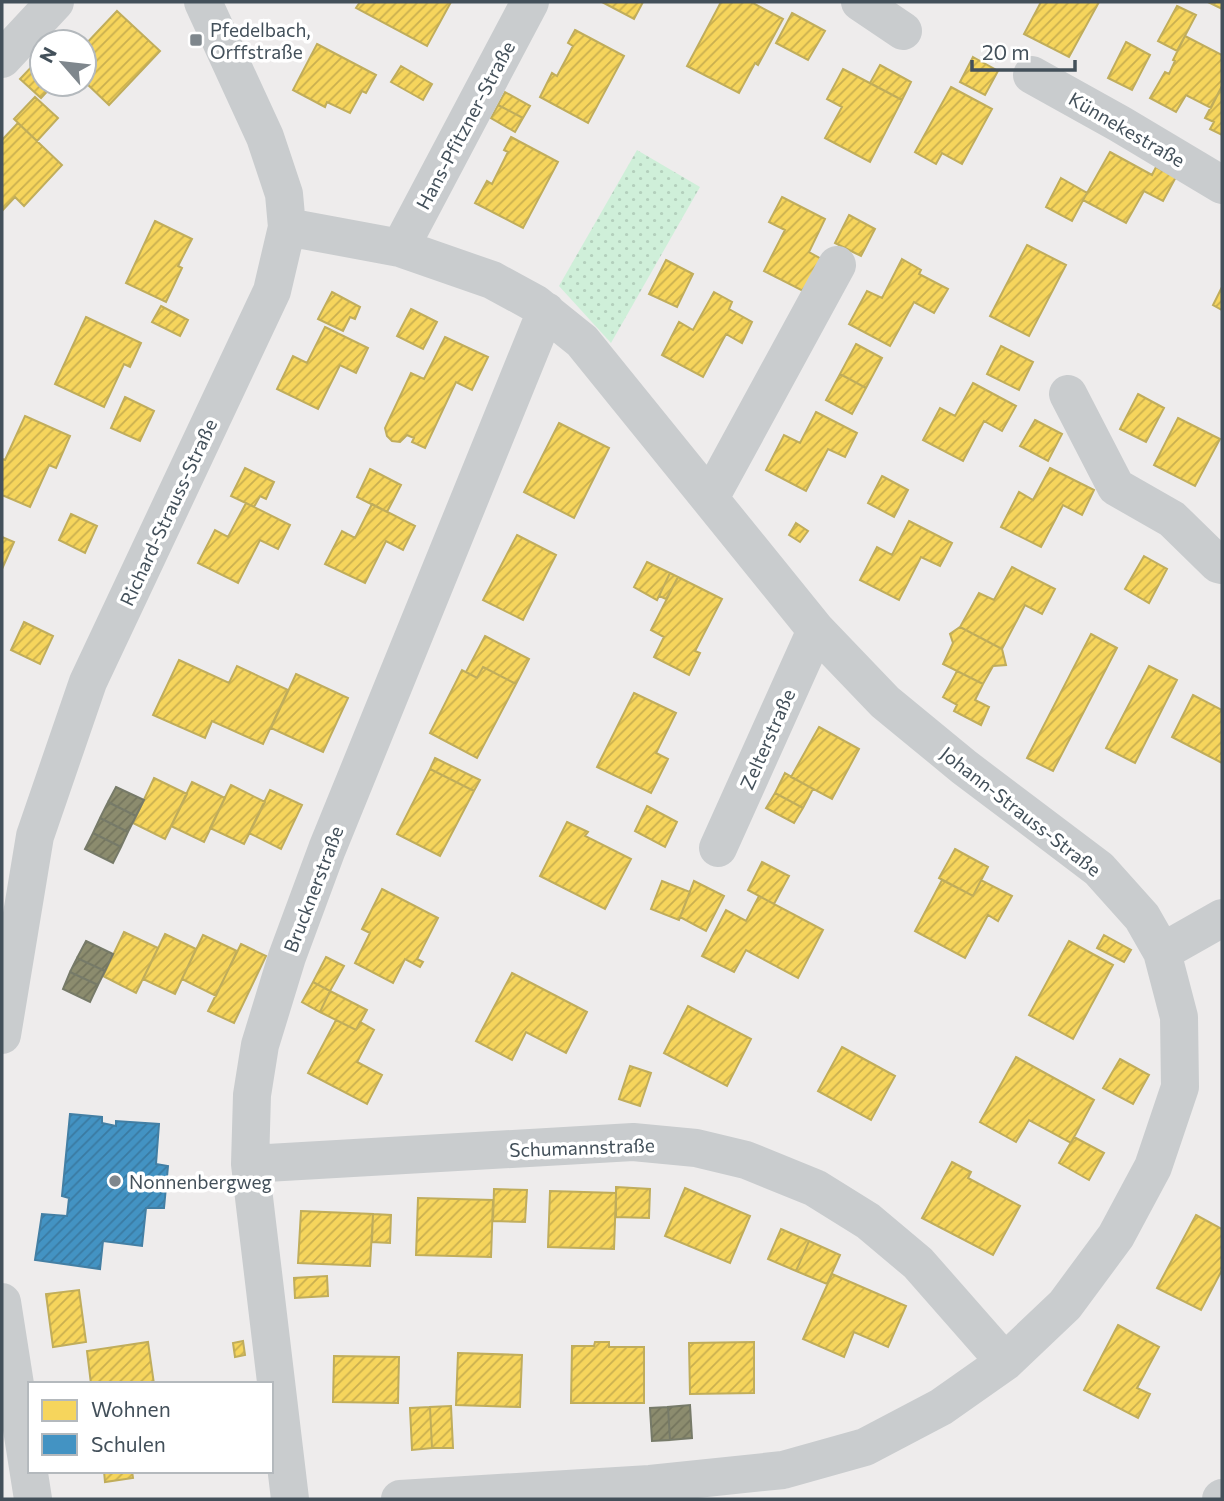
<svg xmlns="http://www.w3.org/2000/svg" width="1224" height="1501" viewBox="0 0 1224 1501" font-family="Commissioner,sans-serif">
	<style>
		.park { fill: url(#park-dots) }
		.homes { fill: url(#homes-hatch); stroke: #c0ad5b; stroke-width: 2 }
		.schools { fill: url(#schools-hatch); stroke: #437fa4; stroke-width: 2 }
		.industry { fill: url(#industry-hatch); stroke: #767a68; stroke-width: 2 }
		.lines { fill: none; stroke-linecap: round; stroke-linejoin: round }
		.minor { stroke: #c9ccce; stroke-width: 38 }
		.poi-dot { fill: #7f878d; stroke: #fff; stroke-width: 2.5 }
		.labels { text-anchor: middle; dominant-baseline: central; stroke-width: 7; stroke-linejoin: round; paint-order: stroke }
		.poi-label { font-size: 19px; fill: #43505a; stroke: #fff; text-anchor: start }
		.street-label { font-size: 19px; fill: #43505a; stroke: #fff }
	</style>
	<defs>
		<pattern id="park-dots" width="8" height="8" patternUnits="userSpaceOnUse" patternTransform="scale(1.75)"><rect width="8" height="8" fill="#cfefd9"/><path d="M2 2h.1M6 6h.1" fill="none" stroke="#b3cfbc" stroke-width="1.8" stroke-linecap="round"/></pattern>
		<pattern id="homes-hatch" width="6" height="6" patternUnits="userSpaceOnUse" patternTransform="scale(1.75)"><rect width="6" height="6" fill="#f6d55c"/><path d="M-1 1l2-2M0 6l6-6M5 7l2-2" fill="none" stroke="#c9af4f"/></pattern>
		<pattern id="schools-hatch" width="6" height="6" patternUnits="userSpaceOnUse" patternTransform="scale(1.75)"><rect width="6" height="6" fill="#4393c3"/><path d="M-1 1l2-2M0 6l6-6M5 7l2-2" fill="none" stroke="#3a7aa1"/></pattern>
		<pattern id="industry-hatch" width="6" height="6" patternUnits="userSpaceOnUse" patternTransform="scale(1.75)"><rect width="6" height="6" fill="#8c8c6e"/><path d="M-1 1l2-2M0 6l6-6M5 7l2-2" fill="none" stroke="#74755d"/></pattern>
	</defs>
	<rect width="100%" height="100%" fill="#eeecec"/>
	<path class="park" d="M637,150L700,187L611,343L559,286Z"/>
	<path class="homes" d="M360,2H451L427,46L356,8Z
		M602,2H643L634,19Z
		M721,2H751L783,19L758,65L755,63L739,93L687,66Z
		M1041,2H1099L1069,57L1024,34Z
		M1208,2H1222V9Z
		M1177,6L1196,15L1177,51L1158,41Z
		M117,11L160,51L109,105L84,81V46Z
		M792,13L825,31L808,60L776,43Z
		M575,30L624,56L588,123L540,97L552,73L557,76L573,46L568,43Z
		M1185,36L1222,55V86L1211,108L1186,95L1176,112L1150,98L1165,72L1169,74L1175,61L1173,60Z
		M1126,42L1150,55L1132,90L1108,78Z
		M317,44L376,75L366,93L362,91L350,113L327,102L325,107L293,90Z
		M973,57L998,71L985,95L960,82Z
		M36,62L42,67V84H54L41,98L20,79Z
		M880,65L911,82L902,100L870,83Z
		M401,66L432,84L423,100L391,82Z
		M843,69L902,100L870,162L825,138L842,107L827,99Z
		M1222,86V135L1210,129L1214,122L1205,118Z
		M951,87L992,109L962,164L942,153L936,164L915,152Z
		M505,92L530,106L523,118L498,105Z
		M35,97L58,118L37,141L14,119Z
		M498,105L523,118L515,132L491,118Z
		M18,123L62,165L24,206L15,197L2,211V140Z
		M511,137L558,162L523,228L475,203L487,181L492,184L508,152L504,150Z
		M1110,152L1152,175L1156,167L1176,177L1163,201L1144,191L1126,223L1083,200Z
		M1061,178L1087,193L1072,221L1046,207Z
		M782,197L825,219L809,252L823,260L807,293L764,271L785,230L769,222Z
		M849,215L875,229L861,256L835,243Z
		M155,221L192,239L178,266L182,268L166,302L126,283Z
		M1027,245L1066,265L1029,336L990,316Z
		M902,259L921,270L919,274L948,289L934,313L914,302L890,346L849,324L867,291L882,298Z
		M666,260L693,274L677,307L649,294Z
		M1222,287V310L1213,305Z
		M332,292L360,307L355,319L350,317L343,331L318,319Z
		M714,292L732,302L729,309L752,322L742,343L726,334L703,377L662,355L679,322L693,330Z
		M161,306L188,320L180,336L152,322Z
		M411,309L437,322L423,349L397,336Z
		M86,317L141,343L130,367L124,364L104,407L55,384Z
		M325,327L368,348L356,373L340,365L318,409L277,389L293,356L307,363Z
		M445,337L488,357L472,390L456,382L425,448L412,442L414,438L407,435L400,442L392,441L387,436L385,428L411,373L424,379Z
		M856,344L882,358L866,388L840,374Z
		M1001,346L1033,362L1019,390L987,374Z
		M840,374L866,388L852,414L826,400Z
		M973,383L1016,406L1002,431L984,421L963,461L923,440L940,408L955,416Z
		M1138,394L1164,408L1146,442L1120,429Z
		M125,397L154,411L140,441L111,428Z
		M816,412L857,433L845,457L828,449L806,491L766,470L784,435L800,443Z
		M25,416L70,436L56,468L49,465L30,507L2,495V459L5,460Z
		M1178,418L1220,439L1195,486L1154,465Z
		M1035,420L1062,434L1048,461L1020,446Z
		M559,423L609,448L574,518L524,492Z
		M245,468L274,482L266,499L260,496L254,507L231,496Z
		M1050,468L1094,490L1082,515L1063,505L1041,547L1001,527L1019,492L1033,500Z
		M370,469L401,485L387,512L357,497Z
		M882,476L908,490L894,517L868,503Z
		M246,503L290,525L278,549L260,540L238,583L198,563L215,530L228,537Z
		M372,504L415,526L403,550L386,541L365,583L325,564L342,531L355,538Z
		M71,514L97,526L85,553L59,540Z
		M909,521L952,543L940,566L921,557L899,600L860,580L877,547L892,555Z
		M796,523L808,531L800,542L789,535Z
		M517,535L556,555L523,620L483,600Z
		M2,537L14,542L2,569Z
		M1144,556L1167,569L1149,603L1125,589Z
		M647,562L670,573L657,600L634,587Z
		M1012,567L1055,589L1042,614L1025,605L1002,649L960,627L979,593L994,600Z
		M670,573L678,577L666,599L659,596Z
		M678,577L722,599L695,651L700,653L689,675L654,657L664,637L651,630Z
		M24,622L53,636L40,664L11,650Z
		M960,627L1002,649L1006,665L993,666L983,684L943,664L953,643L950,634Z
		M1091,634L1117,648L1053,771L1027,758Z
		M485,636L529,659L516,684L483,667L477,678L466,672Z
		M179,660L229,683L237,666L288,690L263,744L212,721L205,738L153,715Z
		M1149,666L1177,680L1135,763L1106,748Z
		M483,667L516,684L477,758L430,733L462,670L477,678Z
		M957,671L983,684L975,700L989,707L981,725L954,711L957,705L943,697Z
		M296,674L348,698L323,752L271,728Z
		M634,693L676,713L656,753L668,759L651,793L597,767Z
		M1193,695L1222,710V763L1172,737Z
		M819,727L859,749L832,799L791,777Z
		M435,758L480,780L474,791L430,769Z
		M430,769L474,791L440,856L397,834Z
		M785,773L813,789L803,808L775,793Z
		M154,778L187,794L165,839L133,823Z
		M192,782L225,798L204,842L171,826Z
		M231,785L265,802L244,844L210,828Z
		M270,790L302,805L281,849L249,833Z
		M775,793L803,808L794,823L766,808Z
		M647,806L677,822L665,847L635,831Z
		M567,822L588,832L585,836L631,859L605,909L540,876Z
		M955,849L988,867L973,896L939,878Z
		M762,862L789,876L774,904L748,890Z
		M942,880L973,896L981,880L1012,896L998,921L988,915L965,958L915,931Z
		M662,881L690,892L679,920L651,909Z
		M694,881L724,896L706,931L680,917Z
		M382,889L438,918L417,959L423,962L420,967L405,959L393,983L355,963L370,933L362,929Z
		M759,896L823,930L798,978L746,950L734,972L702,956L726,910L746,921Z
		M124,932L158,948L136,993L103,976Z
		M165,934L196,949L175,994L143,979Z
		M203,935L237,951L216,996L182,979Z
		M1104,935L1131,950L1124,962L1097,948Z
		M1069,941L1113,965L1073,1039L1029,1015Z
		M241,944L266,956L234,1023L208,1011Z
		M326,957L344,966L330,991L313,982Z
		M512,973L587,1012L566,1053L526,1032L512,1060L476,1041Z
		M313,982L330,991L320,1012L302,1002Z
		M330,991L367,1010L356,1030L320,1012Z
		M688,1006L751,1039L727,1086L664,1053Z
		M336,1020L356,1030L360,1022L374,1030L357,1062L382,1075L367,1104L308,1073Z
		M842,1047L895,1076L871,1120L818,1091Z
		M1016,1057L1094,1100L1071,1143L1029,1120L1016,1142L980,1122Z
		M1120,1059L1149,1075L1133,1104L1103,1088Z
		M630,1066L651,1073L640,1106L619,1099Z
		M1074,1137L1104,1153L1089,1180L1059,1163Z
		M952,1162L971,1172L968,1178L1020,1206L993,1255L922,1218Z
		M616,1187L650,1189L649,1218L616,1217Z
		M685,1188L750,1216L730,1263L665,1236Z
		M494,1189L527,1190L525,1222L493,1221Z
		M550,1191L616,1193L614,1249L548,1247Z
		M418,1198L493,1200L491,1257L416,1255Z
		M301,1211L373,1214L370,1266L298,1263Z
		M373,1214L391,1215L390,1243L372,1242Z
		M1196,1215L1222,1229V1270L1201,1310L1157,1288Z
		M781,1229L809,1241L796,1271L768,1259Z
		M809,1241L840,1255L827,1284L796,1271Z
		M832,1274L906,1306L888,1347L854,1332L844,1357L803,1339Z
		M327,1276L328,1296L295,1298L294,1278Z
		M79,1290L86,1342L53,1347L46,1294Z
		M1118,1325L1159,1347L1137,1388L1150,1394L1138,1418L1084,1390Z
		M243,1341L245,1355L235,1357L233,1343Z
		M148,1342L154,1384H91L87,1351Z
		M595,1342H609V1347H644V1403H571L572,1346H594Z
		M754,1342V1393L690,1394L689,1343Z
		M458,1353L522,1355L520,1407L456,1405Z
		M334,1356L399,1357L398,1403L333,1402Z
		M451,1406L453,1448H432L430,1407Z
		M430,1407L432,1448L412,1450L410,1408Z
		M104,1471H132L133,1478L105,1482Z"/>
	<path class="schools" d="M70,1114L102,1117V1123L116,1126V1121L159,1124L156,1164L168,1166L164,1208H146L142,1246L103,1241L100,1269L35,1260L42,1214L67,1216L69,1198L62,1196Z"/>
	<path class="industry" d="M116,787L144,800L136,816L108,802Z
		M108,802L136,816L128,832L100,818Z
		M100,818L128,832L121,847L93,833Z
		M93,833L121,847L113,863L85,849Z
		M86,941L113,954L105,971L77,958Z
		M77,958L105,971L98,985L70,972Z
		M70,972L98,985L90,1002L63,989Z
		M690,1405L692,1438L670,1440L668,1407Z
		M668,1407L670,1440L652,1441L650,1408Z"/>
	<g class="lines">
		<path class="minor" d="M860,2L903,31
			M2,59L55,2
			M1032,75L1120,124L1222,185
			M287,227L400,248L492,280L536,304L582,341L816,630L885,702L964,767L1099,869L1142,917L1162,952L1179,1017L1180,1087L1153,1167L1116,1236L1065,1305L1005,1362L941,1407L865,1447L783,1470L650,1484L400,1499
			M400,248L530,2
			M1068,394L1116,487L1172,519L1218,564L1222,565
			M710,498L837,265
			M718,848L816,630
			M1162,952L1222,918
			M2,1035L35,836L88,682L272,291L287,227L284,194L265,137L203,2
			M250,1164L633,1142L696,1148L746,1160L815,1188L868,1221L918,1263L1005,1362
			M2,1302L33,1499
			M290,1499L250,1164L252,1095L260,1045L287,957L327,849L546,311
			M1221,1499L1222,1498"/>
	</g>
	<g class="poi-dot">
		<rect x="189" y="33" width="14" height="14" rx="3.5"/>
		<circle cx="115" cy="1181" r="7"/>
	</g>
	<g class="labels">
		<g class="poi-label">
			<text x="210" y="29">Pfedelbach,<tspan x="210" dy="22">Orffstraße</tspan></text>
			<text x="129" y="1181">Nonnenbergweg</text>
		</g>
		<g class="street-label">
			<text transform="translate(465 125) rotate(-62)">Hans-Pfitzner-Straße</text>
			<text transform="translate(1127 129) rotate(30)">Künnekestraße</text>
			<text transform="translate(168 512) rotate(-65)">Richard-Strauss-Straße</text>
			<text transform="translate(767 739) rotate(-66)">Zelterstraße</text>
			<text transform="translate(1021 811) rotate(38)">Johann-Strauss-Straße</text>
			<text transform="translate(313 889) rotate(-69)">Brucknerstraße</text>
			<text transform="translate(582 1147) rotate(-2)">Schumannstraße</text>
		</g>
	</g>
	<rect width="1224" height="1501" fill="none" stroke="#43505a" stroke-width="7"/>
	<rect x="28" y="1382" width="245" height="91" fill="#ffffff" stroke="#b4b9bd" stroke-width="2"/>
	<rect x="42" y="1400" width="35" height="21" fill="#f6d55c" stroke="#b4b9bd" stroke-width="2"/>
	<text x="91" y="1417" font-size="21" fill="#43505a">Wohnen</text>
	<rect x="42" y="1434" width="35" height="21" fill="#4393c3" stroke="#b4b9bd" stroke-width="2"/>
	<text x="91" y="1452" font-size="21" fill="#43505a">Schulen</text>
	<g transform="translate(63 63) rotate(298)"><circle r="33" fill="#ffffff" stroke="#b4b9bd" stroke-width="2"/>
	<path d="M0-5L12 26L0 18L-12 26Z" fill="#7f878d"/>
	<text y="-10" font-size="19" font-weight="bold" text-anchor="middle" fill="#43505a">N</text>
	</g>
	<path d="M972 60v10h103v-10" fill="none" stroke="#43505a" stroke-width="3.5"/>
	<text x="982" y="60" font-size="21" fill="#43505a" stroke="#ffffff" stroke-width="5" paint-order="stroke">20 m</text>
</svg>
